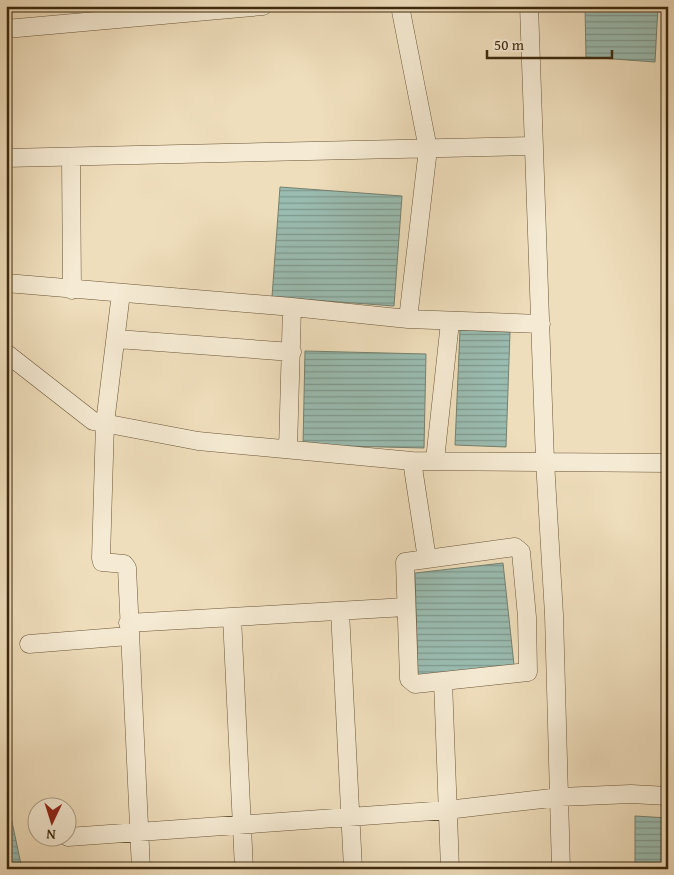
<svg xmlns="http://www.w3.org/2000/svg" width="674" height="875" viewBox="0 0 674 875" font-family="'Gentium Book Plus',serif">
	<style>
		.water { fill: url(#water-rules); stroke: #75816f }
		.lines { fill: none; stroke-linecap: round; stroke-linejoin: round }
		.minor-casing { stroke: #6a5638; stroke-width: 19 }
		.minor { stroke: #f5ead3; stroke-width: 18 }
	</style>
	<defs>
		<pattern id="water-rules" width="6" height="5" patternUnits="userSpaceOnUse" patternTransform="scale(1.25)"><rect width="6" height="5" fill="#9abcb1"/><path d="M0 2.5h6" fill="none" stroke="#7f998e"/></pattern>
	</defs>
	<rect width="100%" height="100%" fill="#efdebc"/>
	<filter id="stains"><feTurbulence type="fractalNoise" baseFrequency=".004" numOctaves="4"/><feColorMatrix values="0 0 0 0 .2 0 0 0 0 .09 0 0 0 0 .02 0 0 0 .5 -.17"/></filter>
	<radialGradient id="worn" r=".72"><stop offset=".6" stop-color="#630" stop-opacity="0"/><stop offset="1" stop-color="#630" stop-opacity=".3"/></radialGradient>
	<path class="water" d="M585,6H658L655,62L586,57Z
		M280,187L402,196L394,306L272,297Z
		M460,330L510,332L506,447L455,445Z
		M305,351L426,354L424,448L303,445Z
		M503,563L514,665L418,676L415,573Z
		M6,794L8,803L22,869H6Z
		M635,816L668,818V869H635Z"/>
	<g class="lines">
		<defs>
			<path id="minor" d="M400,6L428,149L408,319
				M529,6L545,461L554,615L561,869
				M6,29L263,6
				M71,157L72,290
				M6,158L534,146
				M6,283L292,307L408,319L541,324
				M121,293L105,423L101,558L102,562L124,564L127,568L141,869
				M117,339L292,352
				M6,353L93,421L198,441L412,461L668,463
				M288,449L292,307
				M435,460L450,322
				M412,461L427,559
				M515,547L521,552L527,617L528,672L415,684L409,679L405,562Z
				M340,611L353,869
				M232,617L244,869
				M128,623L406,607
				M29,644L129,636
				M443,681L450,869
				M68,837L447,810L560,797L631,794L668,796"/>
		</defs>
		<use href="#minor" class="minor-casing"/>
		<use href="#minor" class="minor"/>
	</g>
	<rect width="674" height="875" fill="none" stroke="#efdebc" stroke-width="25"/>
	<rect x="8" y="8" width="659" height="860" fill="none" stroke="#3d290c" stroke-width="2.5"/>
	<rect x="12" y="12" width="649" height="850" fill="none" stroke="#3d290c"/>
	<g transform="translate(52 822) rotate(184)"><circle r="24" fill="#f5ead3" stroke="#ab9d83"/>
	<path d="M0-4L9 19L0 12L-9 19Z" fill="#8f2418"/>
	<text y="-8" font-size="14" font-weight="bold" text-anchor="middle" fill="#3d290c">N</text>
	</g>
	<path d="M487 50v8h125v-8" fill="none" stroke="#3d290c" stroke-width="2.5"/>
	<text x="494" y="50" font-size="15" fill="#3d290c" stroke="#f5ead3" stroke-width="4" paint-order="stroke">50 m</text>
	<rect width="100%" height="100%" filter="url(#stains)"/>
	<rect width="100%" height="100%" fill="url(#worn)"/>
</svg>
